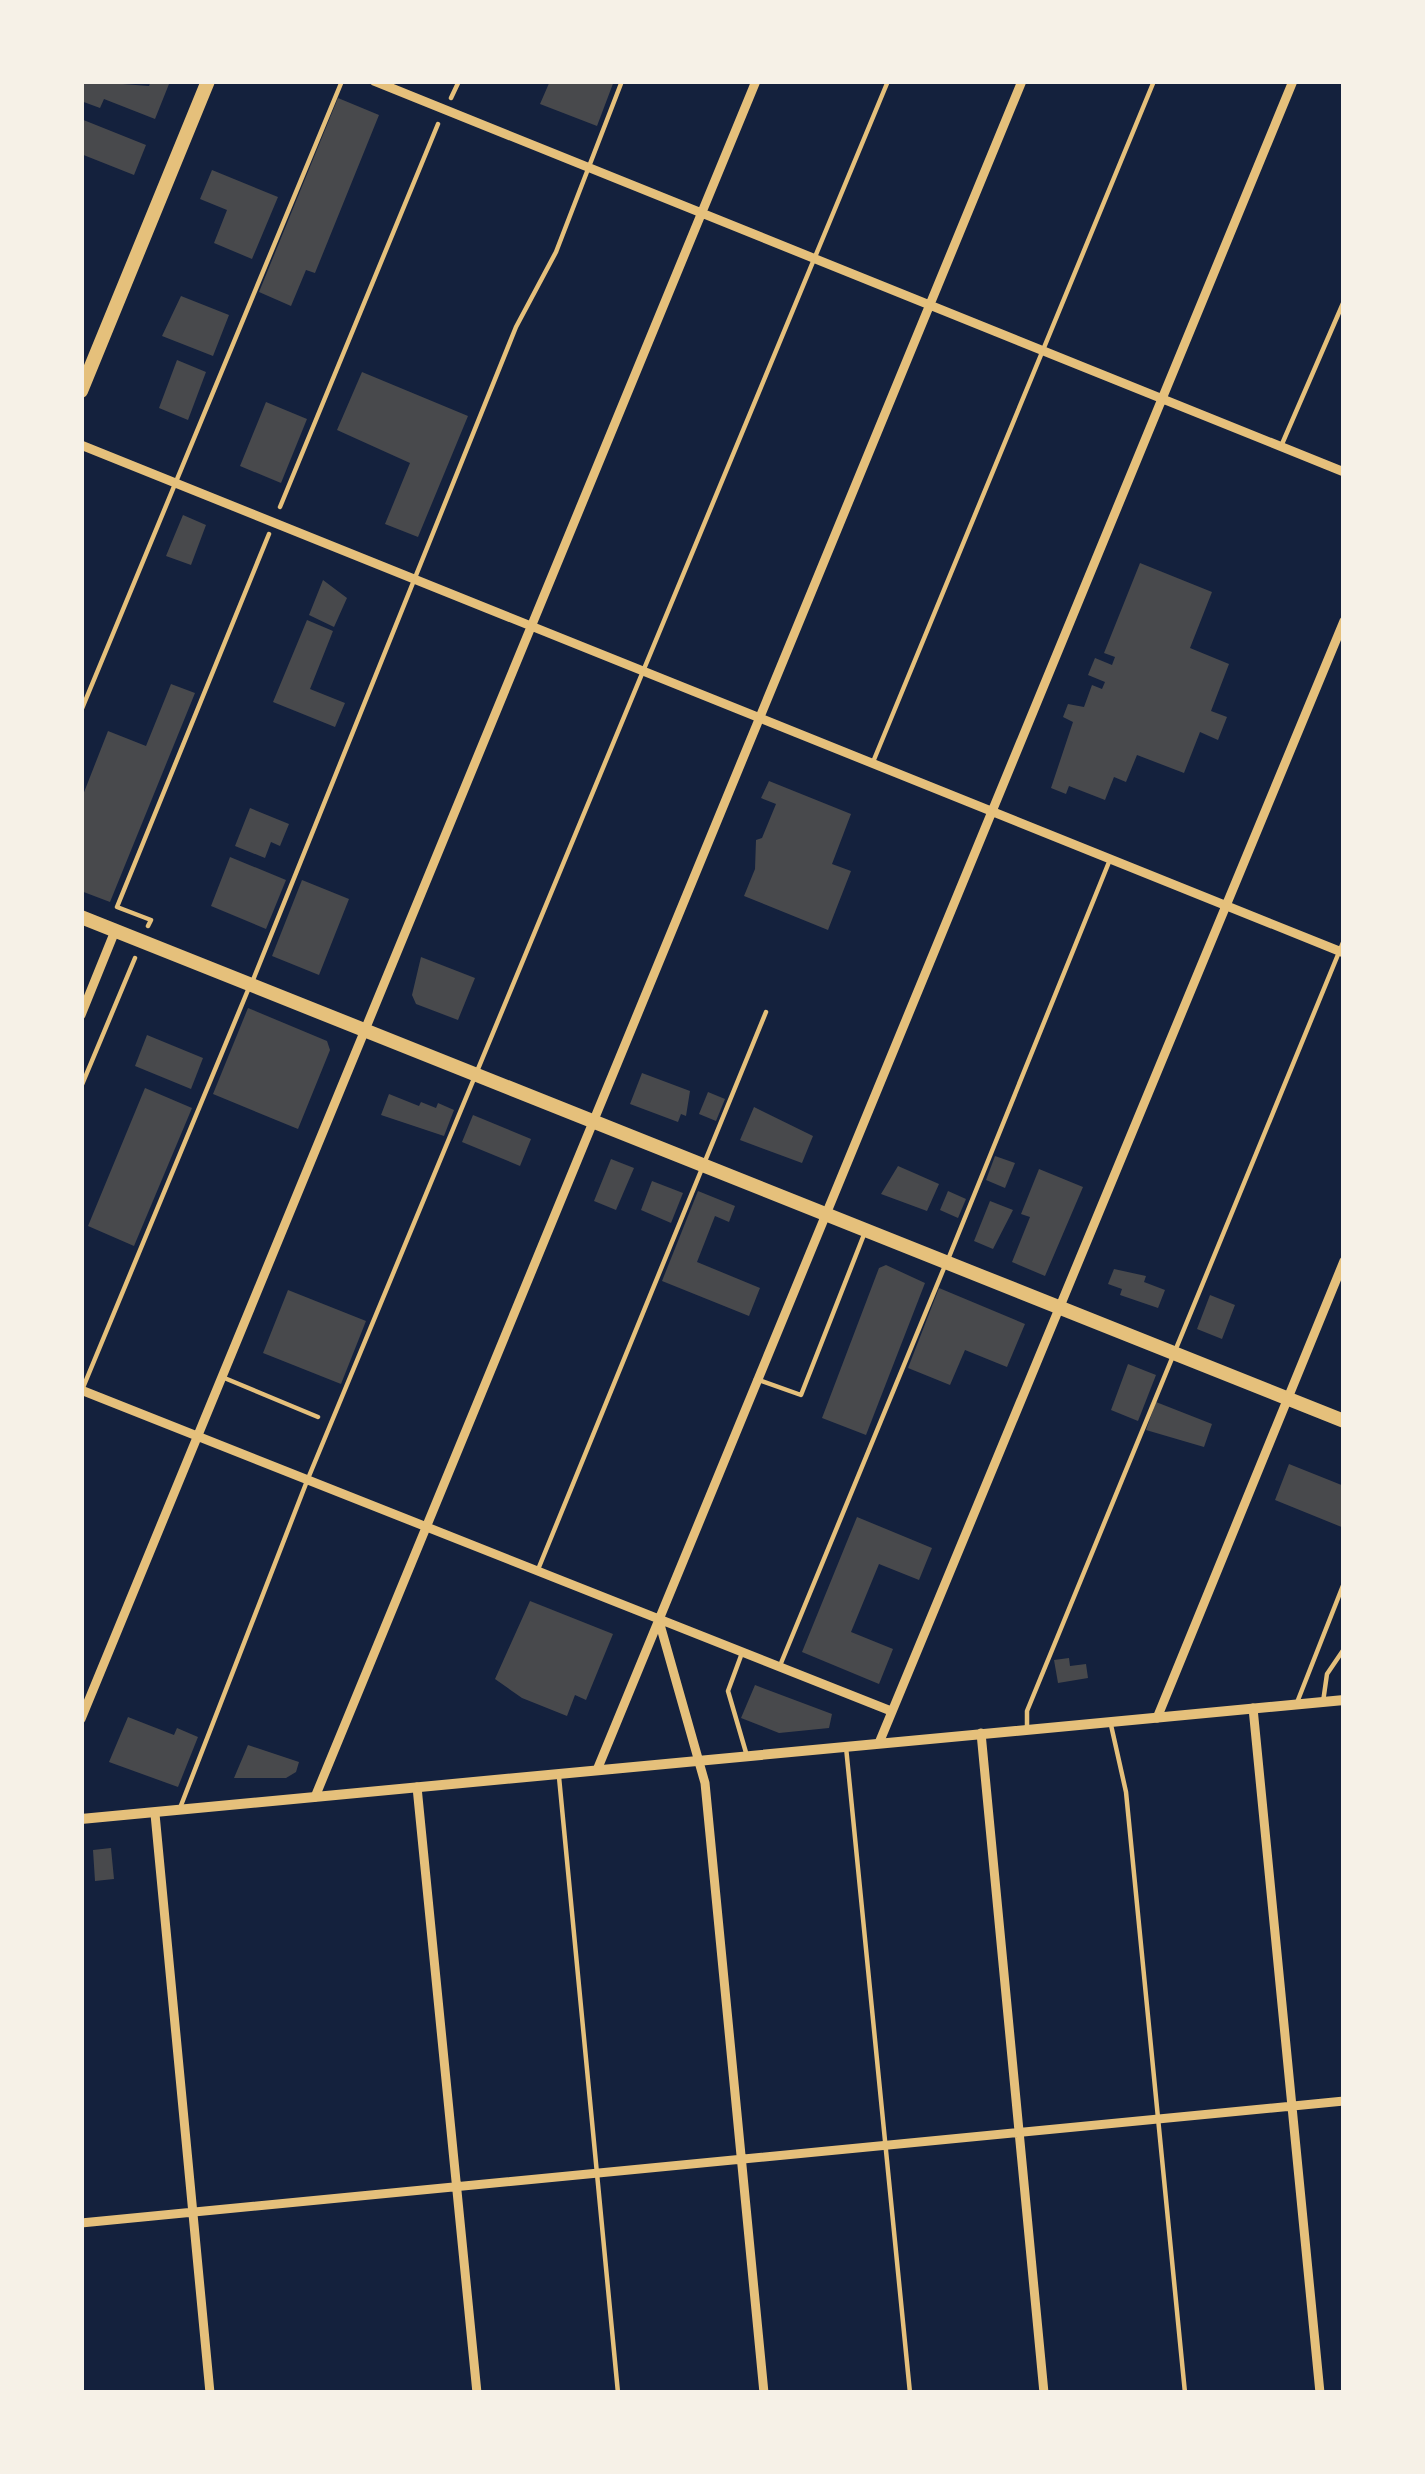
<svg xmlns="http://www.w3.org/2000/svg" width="1425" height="2474" viewBox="0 0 1425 2474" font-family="'Times New Roman',serif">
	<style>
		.building { fill: #48494c }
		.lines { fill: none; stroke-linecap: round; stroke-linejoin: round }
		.path { stroke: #e5c07b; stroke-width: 4.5 }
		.service { stroke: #e5c07b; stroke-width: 4.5 }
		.minor { stroke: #e5c07b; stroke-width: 9 }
		.tertiary { stroke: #e5c07b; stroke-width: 10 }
		.primary { stroke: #e5c07b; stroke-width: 14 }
	</style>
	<rect width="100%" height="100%" fill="#14213d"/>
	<path class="building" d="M83,81L149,86L151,81L169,84L155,119L104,99L100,108L81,101Z
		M550,81H614L597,126L540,104Z
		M338,98L379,115L315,273L306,270L291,306L259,292Z
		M81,119L146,145L134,175L81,154Z
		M212,170L278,197L252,259L214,243L227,210L200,199Z
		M181,296L229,315L213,356L162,336Z
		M177,360L206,372L188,420L159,408Z
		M362,372L468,416L418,537L385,524L410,463L337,430Z
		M266,402L307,419L281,483L240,466Z
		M183,515L206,525L191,565L166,556Z
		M1140,563L1212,592L1190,648L1229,664L1211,711L1227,717L1218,740L1200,732L1184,773L1137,755L1126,782L1114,777L1105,800L1069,786L1066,794L1051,788L1073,722L1063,717L1068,704L1084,707L1092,685L1102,689L1105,682L1088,675L1095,658L1112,665L1115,657L1104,653Z
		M323,580L347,598L334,627L309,615Z
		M307,620L333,631L310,689L345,703L335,727L273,702Z
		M171,684L195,693L110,902L81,891V800L108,731L146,746Z
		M769,781L851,814L832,864L851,871L828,930L744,896L755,869L756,840L762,838L776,804L761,798Z
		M250,808L289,824L280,846L271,842L265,858L235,846Z
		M230,857L286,880L266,929L211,906Z
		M302,880L349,899L319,975L272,956Z
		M421,957L475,978L458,1020L416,1004L412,995Z
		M248,1008L327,1041L330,1050L298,1129L213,1094Z
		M147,1035L203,1058L191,1089L135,1066Z
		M642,1073L690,1091L686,1116L681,1114L678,1122L630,1104Z
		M145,1088L192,1108L134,1246L88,1226Z
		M708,1092L725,1099L716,1121L699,1114Z
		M389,1094L419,1106L421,1102L436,1108L438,1103L454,1110L444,1136L381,1115Z
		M754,1107L813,1136L802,1163L740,1140Z
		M473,1115L531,1139L520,1166L462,1142Z
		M995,1156L1015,1163L1005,1188L986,1180Z
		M611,1159L634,1168L616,1210L594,1201Z
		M898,1166L939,1184L927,1211L881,1194Z
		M1039,1169L1083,1187L1045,1276L1012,1262L1030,1217L1021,1214Z
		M652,1181L683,1193L671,1223L641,1210Z
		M698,1191L735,1206L729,1222L715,1216L697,1262L760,1288L749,1316L662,1281Z
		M948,1191L966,1199L958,1218L940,1210Z
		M990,1201L1013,1210L993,1249L974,1241Z
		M886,1265L925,1283L866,1435L822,1418L879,1268Z
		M1114,1269L1146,1276L1144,1282L1165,1290L1158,1308L1120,1295L1122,1289L1108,1284Z
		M939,1288L1025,1324L1007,1367L965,1350L950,1385L908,1368Z
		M288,1290L366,1321L341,1384L263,1353Z
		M1210,1295L1235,1305L1222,1339L1197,1329Z
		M1128,1364L1156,1375L1138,1421L1111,1410Z
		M1156,1402L1212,1424L1204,1447L1146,1430Z
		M1289,1464L1344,1486V1528L1275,1500Z
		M857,1517L932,1548L919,1580L879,1564L851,1632L893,1649L879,1684L802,1652Z
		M530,1601L613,1634L586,1700L575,1695L567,1716L522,1698L495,1679Z
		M1069,1658L1070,1666L1086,1664L1088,1678L1058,1683L1054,1660Z
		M755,1685L832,1714L829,1728L779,1733L741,1718Z
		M128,1717L174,1735L177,1728L198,1737L178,1787L109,1762Z
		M248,1745L299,1762L296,1772L286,1778H234Z
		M111,1848L114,1879L95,1881L93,1850Z"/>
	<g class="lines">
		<path class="path" d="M451,98L459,81
			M280,507L438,124
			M148,926L151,920L117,907L269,534
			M81,1087L135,958"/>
		<path class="service" d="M1282,444L1344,301
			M81,711L342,81
			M873,762L1154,81
			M253,980L516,327L556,252L622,81
			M949,1257L1109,862
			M222,1377L318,1417
			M756,1379L801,1395L865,1232
			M82,1390L248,990
			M537,1572L766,1012
			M742,1653L728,1691L747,1756
			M779,1668L944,1268
			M1298,1700L1344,1583
			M1323,1702L1327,1674L1344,1649
			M1111,1725L1126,1792L1185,2393
			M1027,1729V1711L1344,940
			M846,1747L910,2393
			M559,1777L618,2393
			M180,1808L307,1481L888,81"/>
		<path class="minor" d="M374,81L1344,472
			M81,445L1344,953
			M81,1015L115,931
			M81,1390L891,1711
			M659,1621L705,1783L764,2393
			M1253,1708L1320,2393
			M1157,1718L1344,1261
			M81,1719L756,81
			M981,1733L1044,2393
			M879,1743L1344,621
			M597,1770L1293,81
			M417,1787L477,2393
			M315,1797L1022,81
			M155,1814L210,2393
			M81,2223L1344,2101"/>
		<path class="tertiary" d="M81,1819L1344,1700"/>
		<path class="primary" d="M81,391L208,81
			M81,917L1344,1421"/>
	</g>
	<rect width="1425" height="2474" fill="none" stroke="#f6f1e7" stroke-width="168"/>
</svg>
